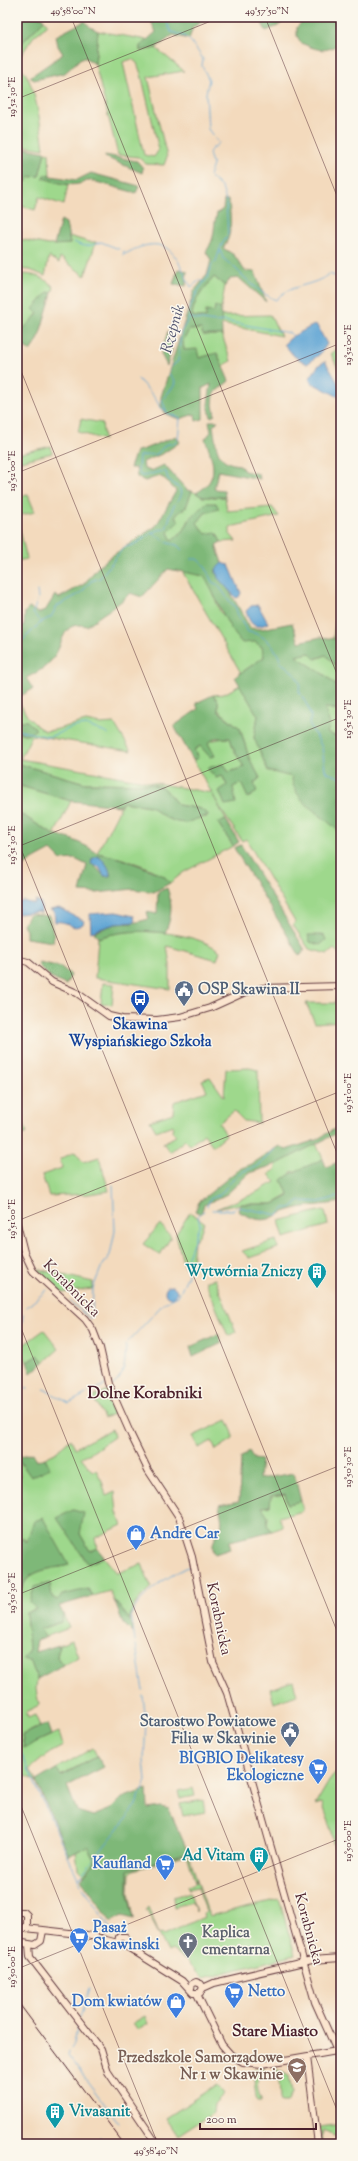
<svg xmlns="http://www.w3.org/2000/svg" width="358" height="2161" viewBox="0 0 358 2161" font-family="'Sorts Mill Goudy',serif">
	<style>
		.green { fill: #9ed88c; stroke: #747c5c; fill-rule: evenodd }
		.forest { fill: #7eb878; stroke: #646c52; fill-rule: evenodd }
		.water { fill: #5ea4d4; stroke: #546280 }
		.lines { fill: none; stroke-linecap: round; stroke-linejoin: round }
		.stream { stroke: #5ea4d4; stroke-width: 1 }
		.secondary-casing { stroke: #633b41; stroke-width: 8 }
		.secondary { stroke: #fbe5cf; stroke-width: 6 }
		.rail { stroke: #4a1f2b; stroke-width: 1 }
		.ticks { fill: none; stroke: #4a1f2b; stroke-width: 1; stroke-opacity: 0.45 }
		.labels { text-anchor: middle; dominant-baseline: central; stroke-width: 3; stroke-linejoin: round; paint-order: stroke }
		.service-label { font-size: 15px; font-weight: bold; fill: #4e5e75; stroke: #fbf7ec; text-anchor: start }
		.transit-label { font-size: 15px; font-weight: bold; fill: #164399; stroke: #fbf7ec }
		.culture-label { font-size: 15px; font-weight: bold; fill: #0d838f; stroke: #fbf7ec; text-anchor: end }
		.street-label { font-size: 15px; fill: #4a1f2b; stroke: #fbf7ec }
		.shop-label { font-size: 15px; font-weight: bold; fill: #366cbe; stroke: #fbf7ec; text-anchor: start }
		.worship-label { font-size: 15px; font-weight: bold; fill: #5b616d; stroke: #fbf7ec; text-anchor: start }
		.education-label { font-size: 15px; font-weight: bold; fill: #785e54; stroke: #fbf7ec; text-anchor: end }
		.water-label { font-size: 16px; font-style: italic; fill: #52546f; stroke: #fbf7ec }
		.neighbourhood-label { font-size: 16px; font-weight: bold; fill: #4a1f2b; stroke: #fbf7ec }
		.neatline { fill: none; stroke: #4a1f2b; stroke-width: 1.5 }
		.ticks-label { font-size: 10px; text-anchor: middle; fill: #4a1f2b }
	</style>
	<rect width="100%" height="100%" fill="#fbf7ec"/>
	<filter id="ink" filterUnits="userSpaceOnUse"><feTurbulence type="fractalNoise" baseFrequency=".025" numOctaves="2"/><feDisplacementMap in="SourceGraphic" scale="8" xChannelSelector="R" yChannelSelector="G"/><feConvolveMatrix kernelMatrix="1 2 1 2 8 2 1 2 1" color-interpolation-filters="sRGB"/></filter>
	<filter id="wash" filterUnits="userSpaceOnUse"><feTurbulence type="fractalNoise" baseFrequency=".012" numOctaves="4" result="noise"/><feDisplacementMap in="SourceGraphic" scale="16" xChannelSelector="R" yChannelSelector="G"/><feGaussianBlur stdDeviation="0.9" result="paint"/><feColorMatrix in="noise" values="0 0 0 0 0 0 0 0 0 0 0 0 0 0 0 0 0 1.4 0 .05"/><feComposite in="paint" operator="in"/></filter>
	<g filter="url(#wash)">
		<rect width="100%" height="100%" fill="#f3dabd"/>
		<path class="green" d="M44,20L48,25L34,36L17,61V48Z
			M98,31L147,40L140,46V51L156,48L184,71L148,77L167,157L164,165L146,164L138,157L118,155L95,64ZM132,59L137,63L141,74L158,146V151L154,157L144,155L124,67L123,62Z
			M18,65C35,76 41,128 44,149L17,145Z
			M45,152L49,153L50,176L44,175L43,178L68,185L64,205L39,197L35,210L17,205V190L30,177L39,176Z
			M21,231L20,239L48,245L70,244L69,236L89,242H96L85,276L60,257L59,263L49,257L45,276L30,270L17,269V233Z
			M22,274C36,274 44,278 54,287L52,293L48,292L34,309L38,313L25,329L17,335V288L22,283Z
			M214,277L225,286L221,309L215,307L214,312L206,318L192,316C193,300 204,289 214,277Z
			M270,315L281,336L221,324L220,316Z
			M201,329L203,335H222L231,361L223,366L217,353L199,358L184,350L183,341L189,330Z
			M341,346V374L331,354Z
			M81,419L102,423L104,440L78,432Z
			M51,446L52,453L17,462V454Z
			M192,491L203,497H225L227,511L272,507L279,516L230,527V534L236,541L221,542L216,532L206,535L197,523L205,513L191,516L184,530L172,541L168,532L179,521L175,516L186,507Z
			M28,495L35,512L17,516V497Z
			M17,518L27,559L17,561Z
			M182,571L204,576L212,590L220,612L262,647L264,657L241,673Z
			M336,617L341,624V640L333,638Z
			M309,653L316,659L326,655L341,671V690L326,676L295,656Z
			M240,685L258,716L254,738L292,777L341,834V917L338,919L341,925V955L334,949L328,954L309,949L293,925L295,922L246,839L242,841L222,811L193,760L198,758L194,750C205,742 216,738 230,738L234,750L244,767L216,778L222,775L227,785L232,787L241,782L254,783L260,778L249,758L240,728L218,710V701L213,695L224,694Z
			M17,698L27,716L38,727L45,731L54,730L86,721L100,724L114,723L131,751L32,735L20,759L212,793L226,820L218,823L233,846L184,872L170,883C155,866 118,857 97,853L123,802L150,806L166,818L185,823L198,818L207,817L201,809L178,805L164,788L151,784L85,783L19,764L17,732L28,735L27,721H17Z
			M325,708L341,710V738L327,733Z
			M17,785L71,801L54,835L24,816L17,814Z
			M135,931C163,932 196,934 220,951L217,960L167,946L170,965V989L95,978L98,938L115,933Z
			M103,983L114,984L112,1005L101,1003Z
			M336,997H341V1021L315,1023L306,1003H335Z
			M249,1068L258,1070L259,1123L244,1121L234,1111L219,1123L226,1135L213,1146L204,1134L190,1145L185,1140L170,1152L163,1143L176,1136L172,1131L173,1125L156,1131L150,1121L173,1113L174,1102L207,1091L202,1080L210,1077L224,1097L226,1069Z
			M22,1120L27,1133L17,1137V1122Z
			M316,1143L323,1159L303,1169L291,1172L289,1195L273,1204H240L216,1209L251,1195L275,1182L269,1174L275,1170L277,1164Z
			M75,1152L83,1162L99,1157L109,1191L89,1194L49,1196L42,1175L62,1168L60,1159Z
			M323,1210L325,1211L328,1225L284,1238L279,1221Z
			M191,1213L204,1222L200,1234L194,1241L192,1266L184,1267L176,1234L189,1214Z
			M160,1224L171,1237L160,1255L143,1244Z
			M276,1240L278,1248L249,1258L242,1251Z
			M37,1269L93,1282L92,1289L62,1293L43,1277Z
			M215,1279L236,1332L228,1336L205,1281Z
			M44,1330L59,1349L44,1362L38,1355L27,1362L19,1348Z
			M108,1390L117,1412L104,1418L93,1397Z
			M227,1420L233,1433V1439L216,1450L212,1441L198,1448L193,1436Z
			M112,1429L114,1437L91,1453L81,1457L92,1471L96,1470L102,1481L106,1496L115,1492L117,1512L122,1525L95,1538L97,1548L90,1551L80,1534L73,1510L88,1564L104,1557L117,1573L142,1564L151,1587C142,1596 130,1606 130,1620L114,1600L110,1591L93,1596L88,1589L57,1600L52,1597L36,1609L26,1613L29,1649L23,1660L30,1659L37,1679L36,1689L39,1705L26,1712L28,1718L35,1715L40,1726L22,1735L24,1747L59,1732L63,1746L48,1754L30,1769L36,1781L21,1774L17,1777V1588L23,1587C28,1569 52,1569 69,1565L22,1538L17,1547V1478L21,1476L17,1468V1458L31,1476L50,1468L45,1458L55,1453L71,1439L75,1448Z
			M285,1494L288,1504L301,1501L303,1511L279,1517L283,1527L272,1531L267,1525L268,1516L261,1507L270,1506L271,1496Z
			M63,1614L69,1628L45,1637L40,1629L61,1622Z
			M72,1640L78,1657L63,1665L57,1658L59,1645Z
			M293,1681L297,1695L274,1703L270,1689Z
			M93,1748L97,1756L60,1776L56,1769Z
			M336,1773H341V1846L334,1848L329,1822L322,1803L315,1805L332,1776Z
			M193,1788L195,1796L180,1799L178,1791Z
			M203,1800L205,1812L183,1816L180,1804Z
			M87,1846L95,1862L84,1875L78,1869L76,1852Z
			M188,1852L209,1916L279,1899L295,1955L203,1978L185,1960L172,1950L168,1952L146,1909L148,1907L159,1934L162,1933L164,1935L204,1917L203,1913L206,1912L198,1887L189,1889L188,1886L197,1882L196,1878L195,1882L187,1854L134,1870L130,1873L129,1892L134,1919L128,1895V1870Z
			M190,1892L196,1912L192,1902L174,1907L173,1897Z
			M145,2016L148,2024L138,2030L133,2023Z
			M265,2067C255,2077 256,2089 262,2101H258L256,2098L253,2071L254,2069Z
			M276,2069L289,2076L292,2092L287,2102H281L280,2099L279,2079Z
			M217,2085L224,2094L214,2104L213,2113L178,2136L166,2118Z
			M341,2124L337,2137L324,2130L321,2137L323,2144H321L320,2127Z"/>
		<path class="forest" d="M17,17H42L44,20L17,48Z
			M149,17H210L193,27L189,39L173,35L156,48L140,51V46L156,32Z
			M259,17H289L278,26L266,31Z
			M307,17H341L338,44C325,54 315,49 301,43L297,36V27Z
			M85,21L90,27L98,31L95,64L86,58H81L65,73L34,80L30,77L63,54L58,46L56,36Z
			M20,147L45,152L39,176L30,177L19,190H17V148Z
			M105,155L137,161L143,168L142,173L105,157Z
			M91,173L139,186L136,193L89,180C73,189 60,183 43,178L44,175L77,180Z
			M224,200H229C230,218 234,233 223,248L234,255L245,271L255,272L266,302L239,278L230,279L225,286L214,277C204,289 193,300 192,316L206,318V311L214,312L215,306L221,309L222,335H203L201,329L189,330L183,341L184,350L197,349L199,358L217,353L229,381L214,393L213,405L215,415L211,417L208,404L211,384L203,388V419L196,421L195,414L179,419L166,414L161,406V397L194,291L207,275L211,260L206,252C217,235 212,230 217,213L223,209Z
			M61,220L66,223L70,244L54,245Z
			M178,269L187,271L186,286L173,284Z
			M48,292L52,293L38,340L30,351L25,347L20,353L17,350V335L38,314L33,309Z
			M168,331L172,349L167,366L161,354Z
			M209,421H218L213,426C217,447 215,463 240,465L244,471L259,474L260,479L218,471L214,489L224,490L225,497H203L196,493C221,480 213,460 205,439L211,432Z
			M176,436L180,442L164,453L143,462L144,469L151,471L164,465L187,490L192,491L186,507L175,516L179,521L168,532L172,541L184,530L191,517L206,503H216L219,509L205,513L197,523L206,534L216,532L221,542L216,545L222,563L216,569V573L230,592L250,628L261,629L292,623L299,642L321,637L341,640V671L326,655L315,659L309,653L296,656L326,676L341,690V710L325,708L330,725L327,733L341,738V834C327,817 292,802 292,777L268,771L254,738L258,716L235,677L264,657L262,647L255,642L242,643C223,622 218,599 204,576L168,569L142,597L130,593C118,606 101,614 87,626C62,620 64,642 55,655C48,667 38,672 26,678L33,689L17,698V631L24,625L25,612L29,608L39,613L45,611L55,595L59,598L84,584L98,567L110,557L156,526L176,491L165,479L159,476L145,481L137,477L136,468H130L136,451L142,450Z
			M213,695L218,701V711L240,728L249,758L260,778L254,783L257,792L248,798L241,783L233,787L236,803L225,805L219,791L227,785L222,775L216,778L207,768L224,764L229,772L244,767L234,750L230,738H215L208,743L215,756L210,757L200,746L194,750L198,758L193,760L174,726L198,709L196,703Z
			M17,721H27L36,729L28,735L17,732Z
			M17,758L20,759L19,764L85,783L151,784L164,788L178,805L201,809L209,815L185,823L177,822L166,818L150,806L123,802L120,806L71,801L17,785Z
			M17,814L24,816L54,835L71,839L88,847L97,853L116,857L141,866L164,876L170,883L154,892L133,889L97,893L80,892L87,865L75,859L61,860L51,850C39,857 20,864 17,878V862L24,853L22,846L17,839ZM99,856L111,875L104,876L94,865Z
			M226,820L239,842L233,846L218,823Z
			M241,845L305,950L300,956L234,848Z
			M167,888C173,904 172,917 165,933C142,930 120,931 98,938L94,932L115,924L133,923L149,919L147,912L157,914L158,892Z
			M30,914L49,916L54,936L53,942L26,938V931L23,924Z
			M308,935H324L326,940L320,945L310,942Z
			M39,962L61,967L71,975L66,985L51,978L38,965Z
			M341,1125V1131L277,1164L249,1173L227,1194L204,1205L201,1214L195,1211L199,1202L239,1169L252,1164L279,1146L286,1150L316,1140Z
			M323,1159L326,1167L341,1161V1202C327,1205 313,1205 298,1208C269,1213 272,1230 238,1211L240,1204H273L289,1196L282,1180C294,1170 309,1166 323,1159Z
			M218,1334L222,1343L193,1357L190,1347Z
			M38,1355L44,1362L31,1373L27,1362Z
			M249,1451L254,1459L261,1460L259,1479L294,1473L301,1501L288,1504L285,1494L271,1496L270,1506L262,1507L268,1516L267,1525L272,1531L230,1541V1549L215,1554C209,1543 217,1537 221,1527C223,1522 220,1511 219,1505L239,1501L241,1458Z
			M33,1453L37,1461L45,1458L50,1468L31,1477L17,1457Z
			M73,1510L84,1513L80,1534L90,1551L97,1548L104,1557L88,1564L57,1518Z
			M43,1518L69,1565C53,1569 28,1569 23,1587L17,1588V1547L22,1538L27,1542L34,1521Z
			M50,1583L52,1597L57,1600L62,1595L88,1589L93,1596L59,1606L63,1614L61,1622L40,1629L45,1637L37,1640L35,1652L59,1645L57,1657L63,1665L37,1679L30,1660H22L29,1649L26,1613L36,1609L30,1603L34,1587Z
			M114,1600L130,1620L133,1633L123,1623Z
			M47,1724L51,1735L24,1748L22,1735Z
			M97,1756L104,1767L67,1786L77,1811L93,1816L111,1809L122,1798L147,1789L148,1809L161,1807L169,1809L188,1852L128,1870V1895L134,1919L122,1916L111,1922L81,1879L95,1862L87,1846L69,1856L36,1781L56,1769L61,1776Z"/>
		<path class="water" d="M316,324L327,344L320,354L307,364L294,356L284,344L293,336Z
			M325,361L341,388V394L337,396L312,383L309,379L318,366Z
			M222,563L229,565L241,593L239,597L236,598L218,578L216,569Z
			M258,605L268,623C255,630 250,625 246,611L251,606Z
			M97,856C104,859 111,869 110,876H104L99,867L91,864L92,859Z
			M35,900L41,903V913L37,912L18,914V903L23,901L34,904L36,903Z
			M59,908L84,921L83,924C70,932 71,920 55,922L54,912L50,910Z
			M116,912L134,916L135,922L115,924L91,932L90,914Z
			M165 1292a6 6 0 1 1 12 0a6 6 0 1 1-12 0Z"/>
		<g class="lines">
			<path class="stream" d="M165,17L171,32C191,36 192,43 203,59L202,66L209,80L206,93L208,129L217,141
				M219,143C208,153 207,149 213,165L209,176L222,188L226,201L228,234L220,248
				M74,242C85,248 90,246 101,242L119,249
				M124,251L123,255C131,251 140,246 149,245C175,241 181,269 191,287L201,279L203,282
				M189,318L215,322L224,321L290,333L294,337
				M138,379C146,388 157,398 160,408L166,410
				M153,533L168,543L177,545L191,559H197L205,566L212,582L218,585L231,603L235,606L239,618L248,632C264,633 277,648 281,663C290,668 295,674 300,683L299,691L308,707L311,716L309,724L322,747L325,769L326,772L341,778
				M37,591L38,598L33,613L41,622
				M17,644L24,639L41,622L51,617L57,606L81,593L91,581L100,578L124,547C141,546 150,528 166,529L173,507L181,496L180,489L168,479L166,472C157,470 150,476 141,476L138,471L139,456L157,454L166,444H174L178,440L180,418L167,413L162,400L174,386L175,381L169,374L171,367L178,361L181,332L189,318V309L197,292L208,277L212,264L216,261L220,249C221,253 222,257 225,260C228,263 232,265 235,268C246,279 261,294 276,300C288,284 314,287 329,274L341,278
				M17,730L49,737L73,727L86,725L108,734
				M207,1206L210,1199L221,1194L232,1180L241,1172L258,1166L275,1149
				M212,1210H233L237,1207L243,1208L278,1215L284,1208H290L300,1201L319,1202L341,1196
				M199,1215L204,1211
				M70,1301L90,1319L92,1317L93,1288L101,1268L110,1255L115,1231L113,1185
				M27,1307L47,1290
				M128,1342L164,1303L178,1296L188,1275L187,1259L200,1224L198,1216
				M17,1348L23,1315
				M113,1385C126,1376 125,1359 126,1345
				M17,1386L28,1389
				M98,1388L105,1385
				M44,1389L69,1403L86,1394
				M89,1392L94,1390
				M135,1641L131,1615C142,1592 167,1577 190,1566
				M136,1645L143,1691
				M17,1744L81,1885
				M78,1879L134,1809L146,1781L144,1759L146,1722L143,1696
				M83,1888L107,1923L110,1929L108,1935
				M80,2017L89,1989
				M71,2048L74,2043L78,2024
				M68,2051L67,2055L71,2060L119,2123
				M99,2144L100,2137"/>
		</g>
	</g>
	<g filter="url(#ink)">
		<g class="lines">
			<defs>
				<path id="secondary" d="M17,959L28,962L52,982L77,993L109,1016L122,1019L157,1020L180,1017L210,1008L243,993L262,988L341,986
					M17,1224L24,1252L33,1271L85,1319L93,1330L100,1348L108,1383L131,1435L148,1470L179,1517L192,1557L213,1662L227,1693L315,2002L337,2051L262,2064L243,2062L231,2055L222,2045L197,1994
					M17,1912H24L27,1915V1926
					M17,1927L87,1935L118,1943
					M17,1942L35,1945L41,1941L43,1931
					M118,1943L119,1937H126L128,1941L126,1946
					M29,1945L30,1957L101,2049L108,2072L157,2144
					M126,1946L182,1981L193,1993H200L203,1988L201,1984L196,1982L192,1984L191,1988
					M203,1988L214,1983L312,1960L341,1958
					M307,2057L318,2144"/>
			</defs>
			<use href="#secondary" class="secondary-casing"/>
			<use href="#secondary" class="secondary"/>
			<path class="rail" d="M17,2001L124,2144"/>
		</g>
	</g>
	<path class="ticks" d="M71,17L341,684M265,17L341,206M17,99L221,17M17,361L341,1163M17,473L341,343M17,839L341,1641M17,847L341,717M17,1221L341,1091M17,1318L341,2120M17,1595L341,1465M17,1796L158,2144M17,1969L341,1838"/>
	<defs>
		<symbol id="civic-pin" viewBox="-11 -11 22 30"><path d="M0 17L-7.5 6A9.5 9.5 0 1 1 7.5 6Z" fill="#5c6f8a" stroke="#fbf7ec"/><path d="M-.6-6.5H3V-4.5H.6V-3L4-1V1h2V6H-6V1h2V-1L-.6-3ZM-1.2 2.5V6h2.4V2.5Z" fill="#fff"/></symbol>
		<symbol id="bus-pin" viewBox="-11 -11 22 30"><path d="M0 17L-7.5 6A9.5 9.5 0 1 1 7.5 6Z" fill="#1a4fb4" stroke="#fbf7ec"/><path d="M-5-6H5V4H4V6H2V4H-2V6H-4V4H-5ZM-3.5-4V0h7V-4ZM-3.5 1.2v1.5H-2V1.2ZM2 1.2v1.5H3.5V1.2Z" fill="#fff"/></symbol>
		<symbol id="building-pin" viewBox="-11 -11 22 30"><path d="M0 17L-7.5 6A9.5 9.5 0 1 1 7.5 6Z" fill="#0f9aa8" stroke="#fbf7ec"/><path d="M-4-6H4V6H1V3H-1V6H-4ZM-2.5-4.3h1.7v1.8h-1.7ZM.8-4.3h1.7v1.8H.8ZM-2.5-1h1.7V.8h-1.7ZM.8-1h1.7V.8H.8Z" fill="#fff"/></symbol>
		<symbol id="shop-pin" viewBox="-11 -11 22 30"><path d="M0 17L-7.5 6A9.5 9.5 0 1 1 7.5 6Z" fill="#3f7fe0" stroke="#fbf7ec"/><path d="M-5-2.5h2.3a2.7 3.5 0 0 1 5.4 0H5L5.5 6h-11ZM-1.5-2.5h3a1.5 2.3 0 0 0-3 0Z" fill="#fff"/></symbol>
		<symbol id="supermarket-pin" viewBox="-11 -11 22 30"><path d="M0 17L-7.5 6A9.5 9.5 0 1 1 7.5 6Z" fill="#3f7fe0" stroke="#fbf7ec"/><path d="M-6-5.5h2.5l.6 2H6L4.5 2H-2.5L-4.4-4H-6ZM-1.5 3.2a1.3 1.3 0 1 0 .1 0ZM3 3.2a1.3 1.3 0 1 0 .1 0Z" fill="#fff"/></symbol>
		<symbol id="church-pin" viewBox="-11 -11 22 30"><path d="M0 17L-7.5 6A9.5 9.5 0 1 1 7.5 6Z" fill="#6b7280" stroke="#fbf7ec"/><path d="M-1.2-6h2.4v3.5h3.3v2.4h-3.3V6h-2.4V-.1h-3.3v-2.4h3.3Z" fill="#fff"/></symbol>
		<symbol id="school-pin" viewBox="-11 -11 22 30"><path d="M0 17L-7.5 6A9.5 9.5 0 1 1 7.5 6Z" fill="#8d6e63" stroke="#fbf7ec"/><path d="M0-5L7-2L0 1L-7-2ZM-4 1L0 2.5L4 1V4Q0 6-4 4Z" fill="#fff"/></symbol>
	</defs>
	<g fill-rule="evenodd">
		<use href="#civic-pin" x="173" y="979" width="22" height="30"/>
		<use href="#bus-pin" x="129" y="988" width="22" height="30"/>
		<use href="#building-pin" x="306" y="1261" width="22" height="30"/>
		<use href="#shop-pin" x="125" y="1523" width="22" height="30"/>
		<use href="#civic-pin" x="279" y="1720" width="22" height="30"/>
		<use href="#supermarket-pin" x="307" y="1757" width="22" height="30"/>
		<use href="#building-pin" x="248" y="1845" width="22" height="30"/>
		<use href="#supermarket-pin" x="154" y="1853" width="22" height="30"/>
		<use href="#supermarket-pin" x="68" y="1926" width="22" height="30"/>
		<use href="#church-pin" x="177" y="1931" width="22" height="30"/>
		<use href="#supermarket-pin" x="223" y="1981" width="22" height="30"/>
		<use href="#shop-pin" x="165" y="1991" width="22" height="30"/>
		<use href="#school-pin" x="286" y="2056" width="22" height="30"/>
		<use href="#building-pin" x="44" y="2101" width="22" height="30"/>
	</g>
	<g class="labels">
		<g class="service-label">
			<text x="198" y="990">OSP Skawina II</text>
			<text x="276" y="1722" text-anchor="end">Starostwo Powiatowe<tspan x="276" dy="17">Filia w Skawinie</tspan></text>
		</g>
		<g class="transit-label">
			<text x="140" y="1025">Skawina<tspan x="140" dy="17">Wyspiańskiego Szkoła</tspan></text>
		</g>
		<g class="culture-label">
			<text x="303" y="1272">Wytwórnia Zniczy</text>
			<text x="245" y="1856">Ad Vitam</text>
			<text x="69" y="2112" text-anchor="start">Vivasanit</text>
		</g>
		<g class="street-label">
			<text transform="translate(71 1289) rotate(45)">Korabnicka</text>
			<text transform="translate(218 1619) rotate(78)">Korabnicka</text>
			<text transform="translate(308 1929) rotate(75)">Korabnicka</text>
		</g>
		<g class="shop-label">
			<text x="150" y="1534">Andre Car</text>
			<text x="304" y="1759" text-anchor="end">BIGBIO Delikatesy<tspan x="304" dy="17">Ekologiczne</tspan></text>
			<text x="151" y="1864" text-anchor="end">Kaufland</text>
			<text x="93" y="1928">Pasaż<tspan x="93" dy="17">Skawinski</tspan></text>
			<text x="248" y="1992">Netto</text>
			<text x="162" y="2002" text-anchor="end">Dom kwiatów</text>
		</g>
		<g class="worship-label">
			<text x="202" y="1933">Kaplica<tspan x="202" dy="17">cmentarna</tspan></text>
		</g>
		<g class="education-label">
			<text x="283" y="2058">Przedszkole Samorządowe<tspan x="283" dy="17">Nr 1 w Skawinie</tspan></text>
		</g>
		<g class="water-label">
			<text transform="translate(174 329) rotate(-74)">Rzepnik</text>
		</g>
		<g class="neighbourhood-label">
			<text x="145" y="1394">Dolne Korabniki</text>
			<text x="275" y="2032">Stare Miasto</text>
		</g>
	</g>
	<rect width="358" height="2161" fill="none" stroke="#fbf7ec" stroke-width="44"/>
	<path d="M200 2123v6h116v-6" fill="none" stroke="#4a1f2b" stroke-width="2"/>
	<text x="206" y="2123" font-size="12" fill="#4a1f2b" stroke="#fbf7ec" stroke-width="3" paint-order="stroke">200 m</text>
	<rect x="22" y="22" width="314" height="2117" class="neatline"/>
	<g class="ticks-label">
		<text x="73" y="14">49°58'00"N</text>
		<text x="267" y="14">49°57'50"N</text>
		<text transform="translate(11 97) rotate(-90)" y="4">19°52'30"E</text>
		<text transform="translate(347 345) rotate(-90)" y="4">19°52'00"E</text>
		<text transform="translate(11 471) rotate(-90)" y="4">19°52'00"E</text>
		<text transform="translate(347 719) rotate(-90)" y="4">19°51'30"E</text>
		<text transform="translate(11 845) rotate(-90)" y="4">19°51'30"E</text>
		<text transform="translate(347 1093) rotate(-90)" y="4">19°51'00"E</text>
		<text transform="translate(11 1219) rotate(-90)" y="4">19°51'00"E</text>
		<text transform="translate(347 1467) rotate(-90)" y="4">19°50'30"E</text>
		<text transform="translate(11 1593) rotate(-90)" y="4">19°50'30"E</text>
		<text transform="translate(347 1841) rotate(-90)" y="4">19°50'00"E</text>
		<text transform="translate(11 1967) rotate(-90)" y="4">19°50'00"E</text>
		<text x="156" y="2154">49°58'40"N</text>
	</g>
</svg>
